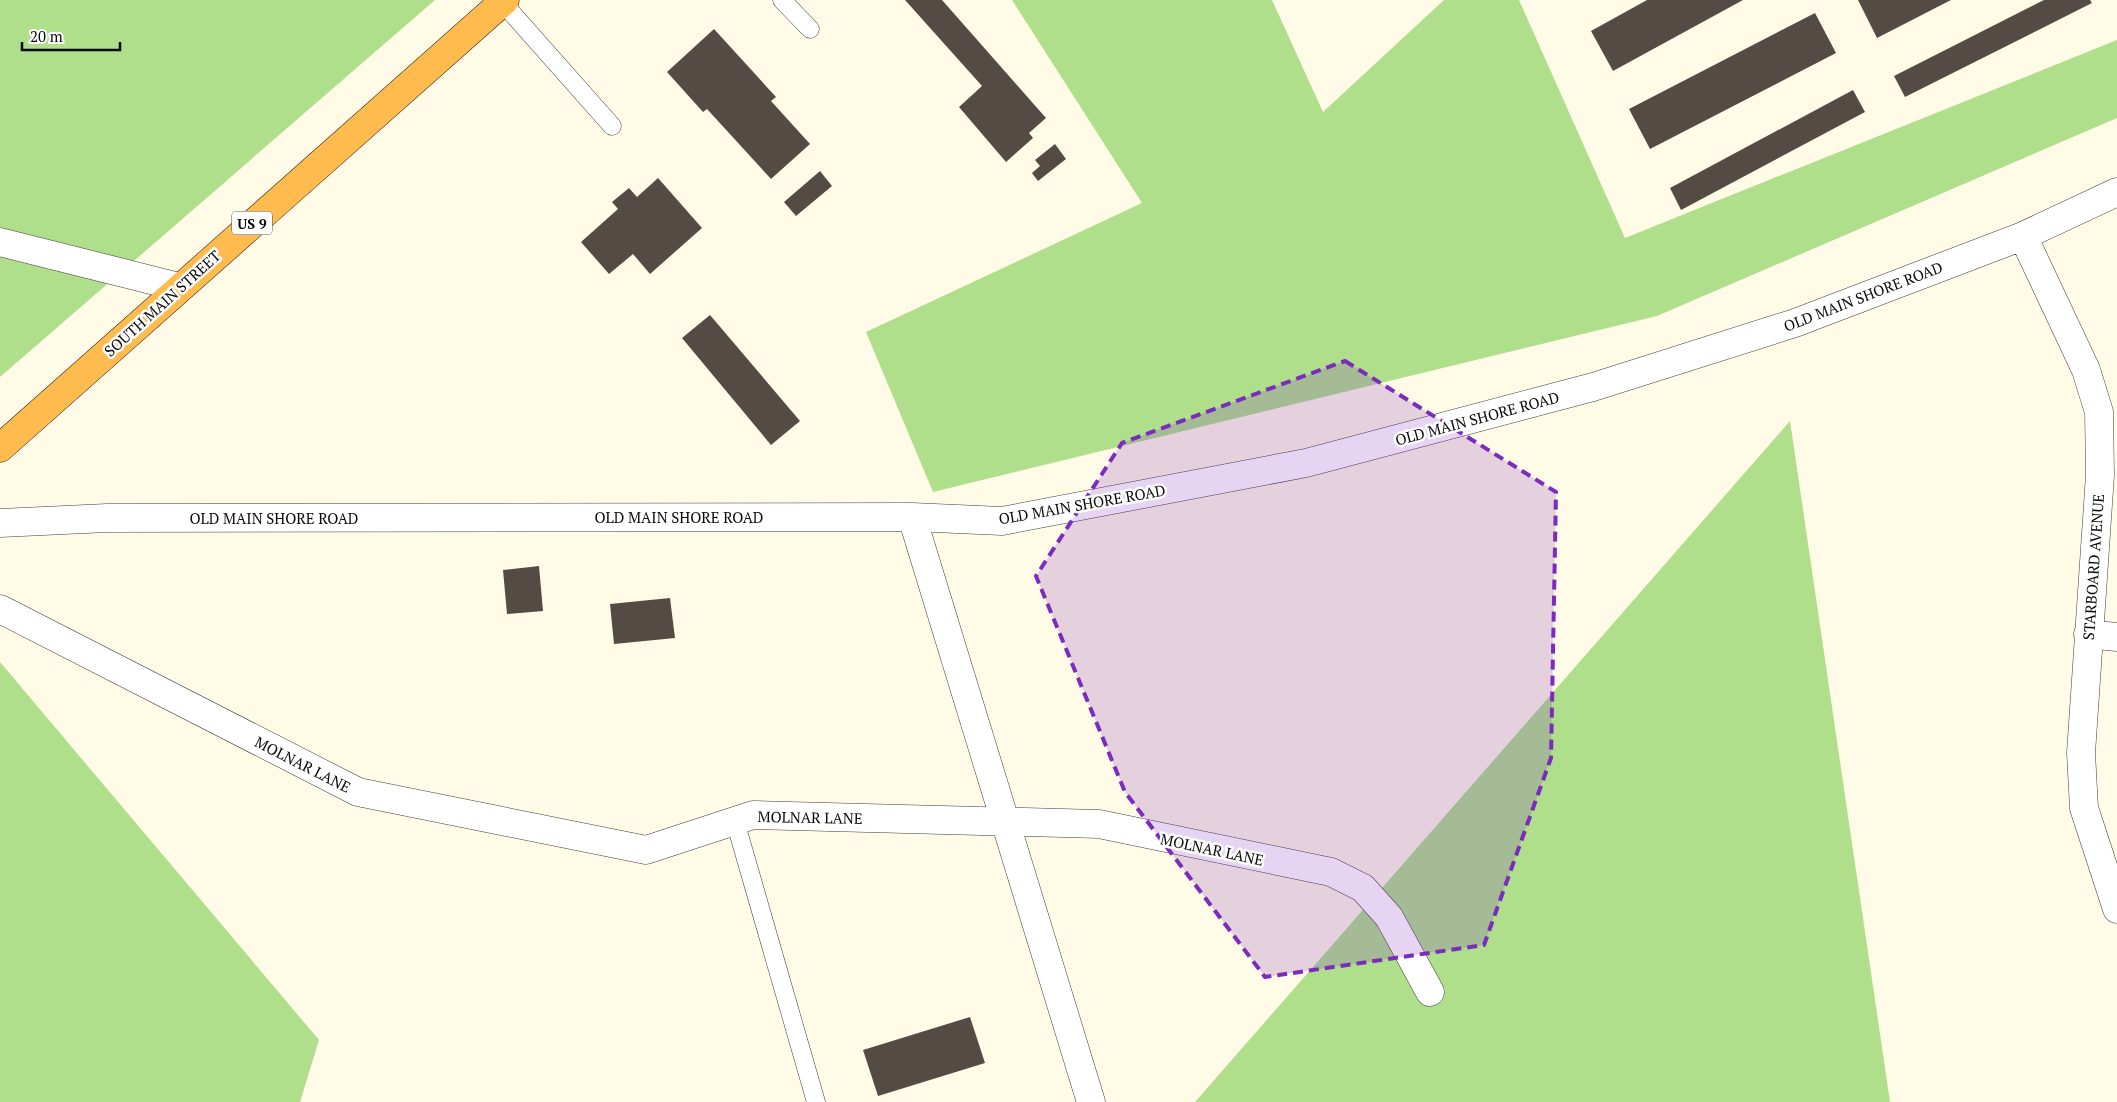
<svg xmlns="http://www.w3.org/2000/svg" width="2117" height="1102" viewBox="0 0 2117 1102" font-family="'PT Serif',serif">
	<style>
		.forest { fill: #afdf8b }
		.building { fill: #544b45 }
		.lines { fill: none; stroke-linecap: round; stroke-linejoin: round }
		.service-casing { stroke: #3d3d3d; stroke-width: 19 }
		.minor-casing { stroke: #3d3d3d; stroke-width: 29 }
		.trunk-casing { stroke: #1b1b1b; stroke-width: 29 }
		.service { stroke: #fff; stroke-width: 18 }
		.minor { stroke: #fff; stroke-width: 28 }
		.trunk { stroke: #ffbb4e; stroke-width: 28 }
		.marked { fill: #7b2cbf; fill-opacity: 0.2; stroke: #7b2cbf; stroke-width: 4; stroke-dasharray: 10 6; stroke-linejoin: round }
		.labels { text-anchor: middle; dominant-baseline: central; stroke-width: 5; stroke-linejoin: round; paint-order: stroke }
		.shield { fill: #fff; stroke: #545454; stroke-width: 1 }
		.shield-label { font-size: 14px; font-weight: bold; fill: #0a0a0a }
		.street-label { font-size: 15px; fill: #0a0a0a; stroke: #fff }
	</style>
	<rect width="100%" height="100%" fill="#fffbe7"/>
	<path class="forest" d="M0,0H435L0,377Z
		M1012,0H1272L1323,112L1444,0H1519L1625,238L2117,40V118L1657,316L933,492L866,332L1142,203Z
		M1790,421L1890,1102H1195Z
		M0,662L319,1040L300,1102H0Z"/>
	<path class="building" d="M905,0H942L1046,118L1029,133L1033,138L1006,162L959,107L982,86Z
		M1647,0H1743L1613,71L1591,31Z
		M1858,0H1951L1877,38Z
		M2044,0H2090L2092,3L1905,97L1894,76Z
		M1815,13L1836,53L1650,149L1629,109Z
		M714,29L776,97L771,101L810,144L771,179L707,109L703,112L667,72Z
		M1853,90L1865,112L1681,210L1670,188Z
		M1055,144L1066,159L1038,181L1032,173L1040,166L1035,160Z
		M820,171L832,186L796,216L784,202Z
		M658,178L702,228L650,274L633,254L609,274L581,242L618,209L612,202L629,188L637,197Z
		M710,315L800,421L771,445L682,338Z
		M539,566L543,611L507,614L503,570Z
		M670,598L675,638L614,644L610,604Z
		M970,1017L985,1063L878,1096L863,1050Z"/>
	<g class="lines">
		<defs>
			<path id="service" d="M782,0L810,29
				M502,2L612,126
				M735,821L816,1102"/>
			<path id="minor" d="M2023,236L2086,370L2099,412L2100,475L2081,753L2084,808L2117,909
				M0,242L179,287
				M912,517L1091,1102
				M0,523L107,518L912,517L1002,521L1306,463L1593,387L1795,323L2023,236L2117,192
				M0,609L358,792L646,850L753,815L1099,824L1331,872L1363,888L1389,917L1430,992
				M2088,634L2117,637"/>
			<path id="trunk" d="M0,448L505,0"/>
		</defs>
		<use href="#service" class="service-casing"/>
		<use href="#minor" class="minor-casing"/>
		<use href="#trunk" class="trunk-casing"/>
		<use href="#service" class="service"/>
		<use href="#minor" class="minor"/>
		<use href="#trunk" class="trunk"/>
	</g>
	<path class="marked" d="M1345,361L1556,492L1551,758L1484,945L1265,977L1125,792L1036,576L1122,443Z"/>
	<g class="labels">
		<rect class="shield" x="232" y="211.5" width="40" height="23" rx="4"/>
		<g class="shield-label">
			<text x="252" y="223">US 9</text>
		</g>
		<g class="street-label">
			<text transform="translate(1863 296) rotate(-21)">OLD MAIN SHORE ROAD</text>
			<text transform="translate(162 303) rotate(-42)">SOUTH MAIN STREET</text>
			<text transform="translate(1477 418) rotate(-15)">OLD MAIN SHORE ROAD</text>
			<text transform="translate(1082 504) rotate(-10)">OLD MAIN SHORE ROAD</text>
			<text x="679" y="517">OLD MAIN SHORE ROAD</text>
			<text x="274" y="518">OLD MAIN SHORE ROAD</text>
			<text transform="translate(2093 567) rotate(-86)">STARBOARD AVENUE</text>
			<text transform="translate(303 764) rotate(27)">MOLNAR LANE</text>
			<text transform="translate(810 817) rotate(1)">MOLNAR LANE</text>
			<text transform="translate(1212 849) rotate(12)">MOLNAR LANE</text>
		</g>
	</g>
	<path d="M22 42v8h98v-8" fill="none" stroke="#0a0a0a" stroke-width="2.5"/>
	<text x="30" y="42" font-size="15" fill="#0a0a0a" stroke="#ffffff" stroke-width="4" paint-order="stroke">20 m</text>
</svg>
